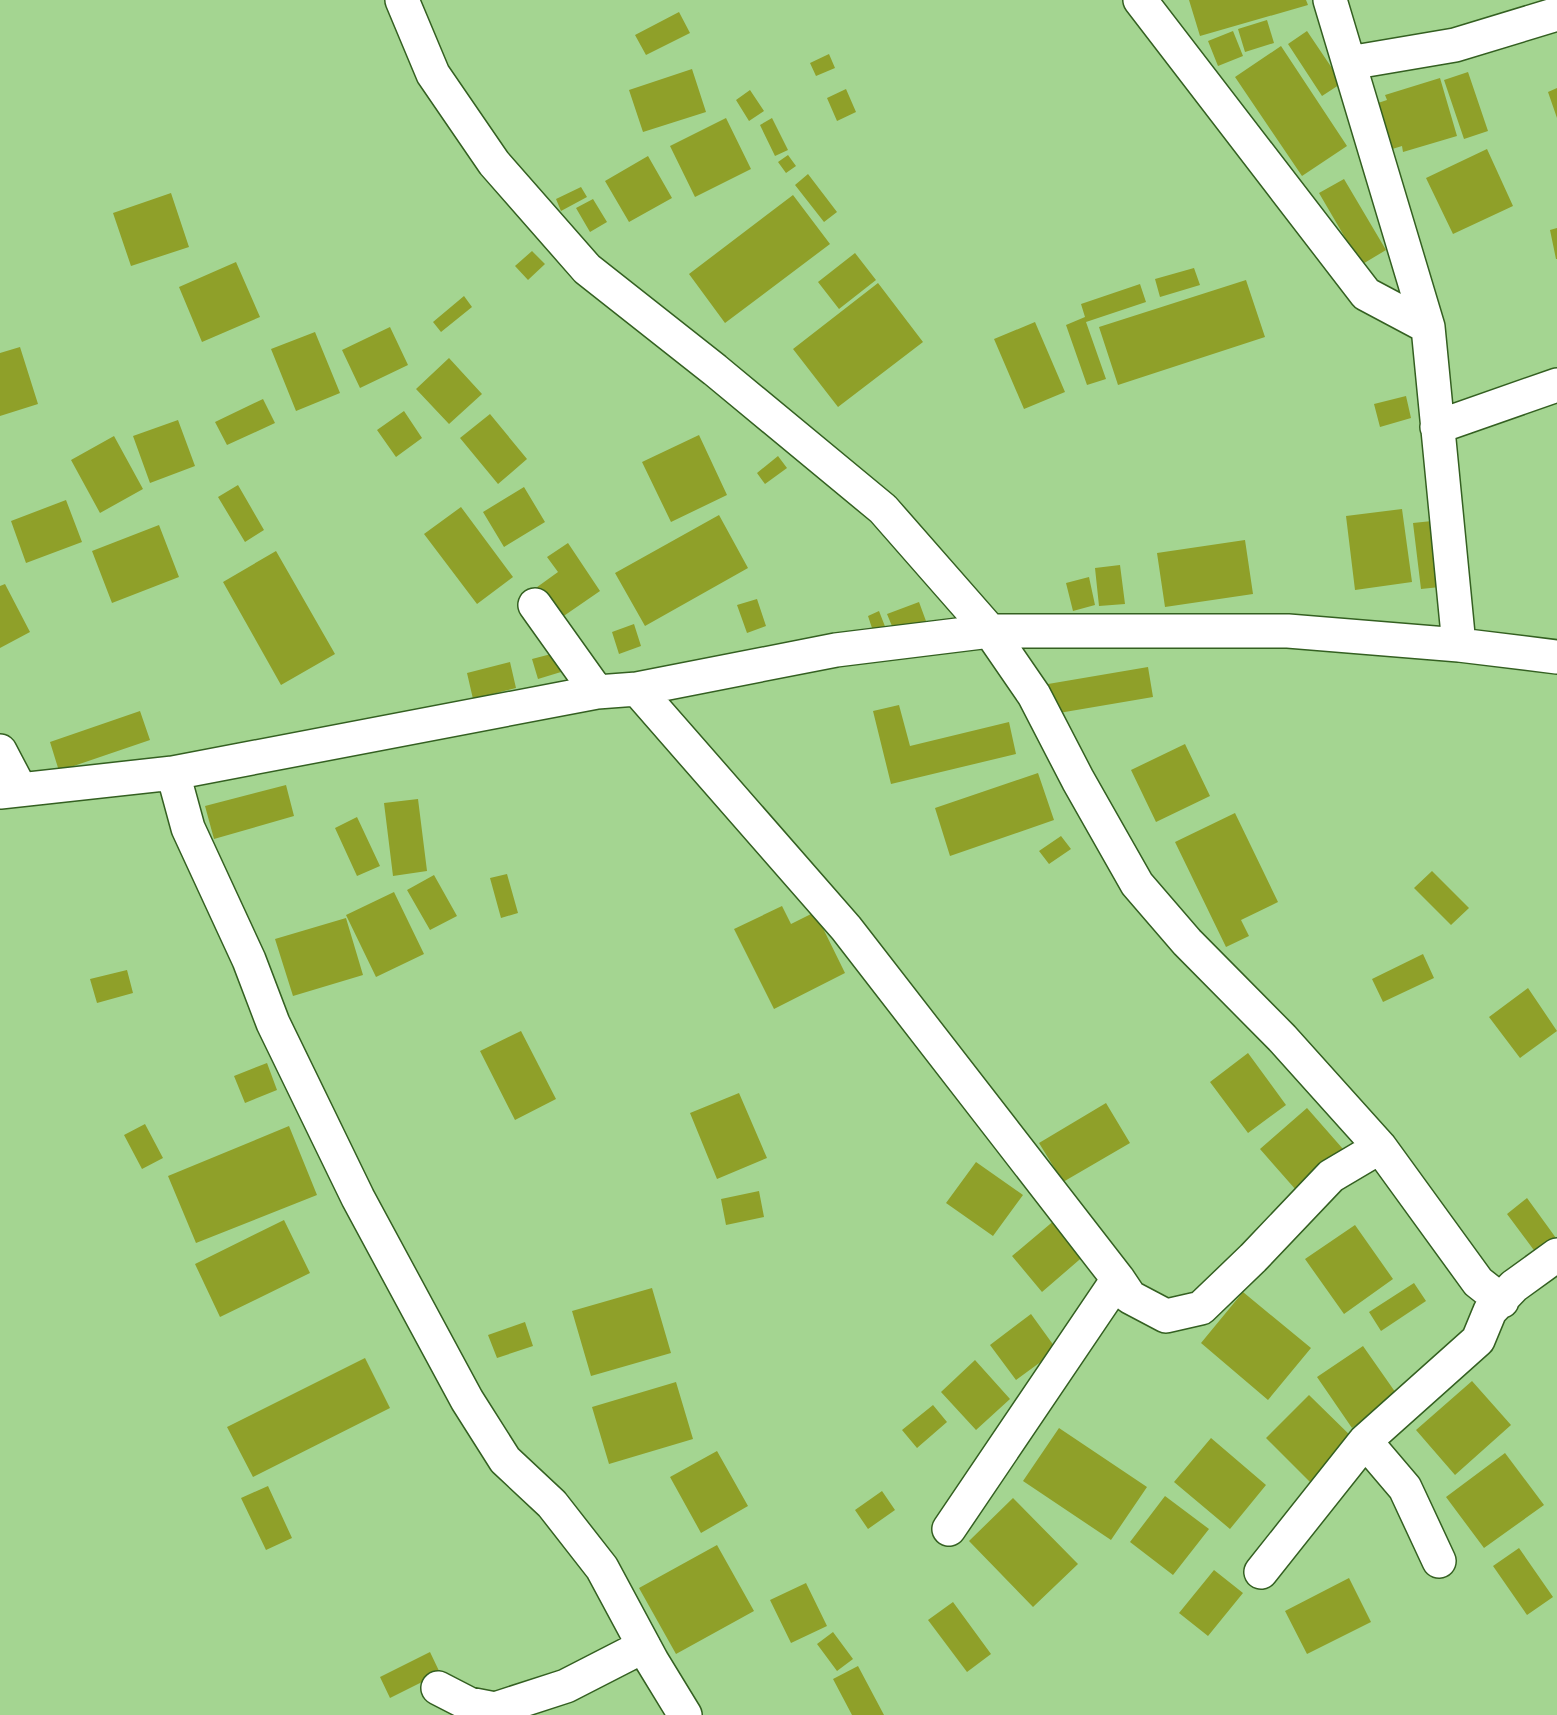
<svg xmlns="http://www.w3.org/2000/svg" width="1557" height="1715" viewBox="0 0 1557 1715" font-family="'Alegreya Sans',sans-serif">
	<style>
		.building { fill: #8fa029 }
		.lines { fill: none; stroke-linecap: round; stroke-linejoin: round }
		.minor-casing { stroke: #346021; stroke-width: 36 }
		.minor { stroke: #fff; stroke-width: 33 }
	</style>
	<rect width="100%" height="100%" fill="#a4d591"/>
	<path class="building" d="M1189,0H1306L1308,5L1200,36Z
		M679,12L690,33L646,55L635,35Z
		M1267,20L1274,43L1245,52L1238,29Z
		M1233,31L1243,56L1218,66L1208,41Z
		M1307,31L1342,83L1322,96L1288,44Z
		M1281,46L1347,146L1302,176L1235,77Z
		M829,54L835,68L816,76L810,63Z
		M692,69L706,112L643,132L629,90Z
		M1468,72L1488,131L1464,139L1444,80Z
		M1440,78L1457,136L1403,152L1402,146L1389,150L1375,104L1387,100L1385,95Z
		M1557,88V118L1548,92Z
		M846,89L856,112L837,121L827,98Z
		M750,90L764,111L749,121L736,100Z
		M726,118L751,169L695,197L670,146Z
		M772,118L788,150L775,156L760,125Z
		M1487,149L1513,206L1453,234L1426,178Z
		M788,155L796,166L786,173L778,162Z
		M648,156L672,198L629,222L605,181Z
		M808,174L837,212L824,222L795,185Z
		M1344,179L1386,250L1361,265L1319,193Z
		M581,187L587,197L561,211L556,199Z
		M171,193L189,247L131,266L113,213Z
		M793,195L830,244L725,323L689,274Z
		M593,199L607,222L590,232L576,208Z
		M1557,228V259H1556L1550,230Z
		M532,251L545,264L528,280L515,266Z
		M855,253L876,280L839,309L818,282Z
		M236,262L260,317L202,342L179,287Z
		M1194,268L1200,285L1160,297L1155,279Z
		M1246,280L1265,337L1118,385L1099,327Z
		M878,283L923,342L838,407L793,349Z
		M1140,284L1146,302L1086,322L1106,379L1087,385L1066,325L1085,317L1081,304Z
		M464,296L472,307L441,332L433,322Z
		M1035,322L1065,392L1024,409L994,339Z
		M390,327L408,365L360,388L342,350Z
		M315,332L340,393L296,411L271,349Z
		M20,347L38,404L0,416V353Z
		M449,358L482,394L449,424L416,389Z
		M1406,396L1411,418L1380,427L1374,404Z
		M263,399L275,423L227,445L215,422Z
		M404,411L422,438L396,457L377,430Z
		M490,414L527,459L498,484L460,438Z
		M178,420L195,466L150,483L133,436Z
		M699,435L727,495L671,522L642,462Z
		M114,436L143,489L100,513L71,460Z
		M778,456L787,468L765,484L757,473Z
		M238,485L264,530L245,542L218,497Z
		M524,487L545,522L504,547L483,512Z
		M66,500L82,542L26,563L11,521Z
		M461,507L513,577L477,604L424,534Z
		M1402,509L1412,582L1355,590L1346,516Z
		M719,515L748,568L645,626L615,573Z
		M1432,521L1440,587L1421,589L1413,523Z
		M159,525L179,577L112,603L92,551Z
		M1245,540L1253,594L1165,607L1157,553Z
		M568,543L600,591L555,622L533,590L558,572L547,557Z
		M276,551L335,654L281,685L223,582Z
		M1120,565L1125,604L1099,606L1095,568Z
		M1089,577L1095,605L1073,611L1066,583Z
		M5,584L30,632L0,648V586Z
		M757,599L766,626L747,633L737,605Z
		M919,602L930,632L899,643L887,614Z
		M879,611L886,629L874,634L868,616Z
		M634,624L641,646L619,654L612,632Z
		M555,653L561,672L538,679L532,659Z
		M510,662L516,688L473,699L467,673Z
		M1148,667L1153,697L1053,714L1048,684Z
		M899,705L910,746L1009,722L1016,754L891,784L873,711Z
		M140,711L150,740L59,771L50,742Z
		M1185,744L1210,796L1156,822L1131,770Z
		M1038,773L1054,820L950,856L935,808Z
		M286,785L294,816L214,839L205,806Z
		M418,799L427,871L393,876L384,803Z
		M1235,813L1278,902L1241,920L1249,936L1226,947L1175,842Z
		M357,817L380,866L357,876L335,828Z
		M1061,836L1071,849L1049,864L1039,851Z
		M1432,871L1469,908L1451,925L1414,888Z
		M507,874L518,913L501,918L490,878Z
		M434,875L457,916L430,930L407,890Z
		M394,892L424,954L376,977L346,915Z
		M782,906L791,924L815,912L845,973L774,1009L734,929Z
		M346,918L363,975L293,996L275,939Z
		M1423,954L1434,978L1383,1002L1372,979Z
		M127,970L133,993L97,1003L90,979Z
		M1528,988L1557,1031L1520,1058L1489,1017Z
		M521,1031L556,1099L515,1120L480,1051Z
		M1248,1053L1286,1105L1248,1133L1210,1082Z
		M267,1063L277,1090L245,1103L234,1076Z
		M739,1093L767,1158L717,1179L690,1113Z
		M1106,1103L1130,1143L1063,1182L1039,1143Z
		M1307,1108L1343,1149L1296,1190L1260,1149Z
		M145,1124L163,1158L142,1169L124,1135Z
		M289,1126L317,1195L196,1243L168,1176Z
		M976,1162L1023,1195L993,1236L946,1203Z
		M759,1191L764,1217L726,1225L721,1199Z
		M1527,1198L1556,1238L1536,1253L1507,1214Z
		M1056,1219L1086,1254L1042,1292L1012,1256Z
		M284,1220L310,1273L220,1317L195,1264Z
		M1355,1225L1393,1279L1344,1314L1305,1259Z
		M1414,1283L1426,1301L1381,1331L1369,1312Z
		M652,1288L671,1353L591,1376L572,1311Z
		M1243,1292L1311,1348L1268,1400L1201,1343Z
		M1031,1314L1057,1350L1016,1380L990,1345Z
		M525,1322L533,1346L497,1358L488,1335Z
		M1363,1346L1398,1396L1352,1428L1317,1377Z
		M365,1358L390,1408L253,1477L227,1427Z
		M975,1360L1010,1399L976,1430L941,1392Z
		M1472,1381L1511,1425L1455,1475L1416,1430Z
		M676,1382L693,1439L609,1464L592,1407Z
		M1309,1395L1359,1444L1316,1488L1266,1438Z
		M933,1405L947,1422L917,1448L902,1430Z
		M1059,1428L1147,1487L1111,1540L1023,1481Z
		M1211,1438L1266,1485L1230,1529L1174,1482Z
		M717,1451L748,1506L701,1533L670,1477Z
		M1505,1453L1544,1505L1484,1548L1446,1497Z
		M268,1486L292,1538L266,1550L241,1498Z
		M882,1491L895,1510L868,1529L855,1510Z
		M1165,1496L1209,1529L1173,1575L1130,1542Z
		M1013,1498L1078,1564L1033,1607L969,1541Z
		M717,1545L754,1611L676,1654L639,1588Z
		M1519,1548L1553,1597L1527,1615L1493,1566Z
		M1214,1570L1243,1593L1208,1636L1179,1613Z
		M1349,1578L1371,1622L1307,1654L1285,1611Z
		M806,1583L827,1626L791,1643L770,1600Z
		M953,1602L991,1654L967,1672L928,1620Z
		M833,1632L853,1659L837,1671L817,1644Z
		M430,1652L440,1673L390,1698L380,1677Z
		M858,1666L884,1715H852L833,1679Z"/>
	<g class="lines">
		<defs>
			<path id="minor" d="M402,0L433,74L494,163L587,269L715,370L883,509L990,631L1034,695L1078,780L1137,884L1187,942L1282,1038L1380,1147L1478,1282L1502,1301
				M1140,0L1366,294L1428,327
				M1330,0L1428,327L1459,645
				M1349,63L1455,45L1557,14
				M1437,427L1557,385
				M535,605L597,692
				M637,689L846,928L1118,1279
				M0,751L20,789
				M173,773L188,828L249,960L273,1023L358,1198L467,1400L505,1460L552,1504L602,1568L652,1661L685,1715
				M0,792L173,773L597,692L637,689L836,650L990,631H1288L1459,645L1557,657
				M1365,1441L1405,1488L1439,1561
				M949,1529L1118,1279L1130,1297L1166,1316L1201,1308L1253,1258L1331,1176L1380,1147
				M1261,1572L1365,1441L1478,1340L1490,1311L1514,1286L1557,1255
				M438,1688L469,1704L495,1709L566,1686L644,1646"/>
		</defs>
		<use href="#minor" class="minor-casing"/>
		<use href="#minor" class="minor"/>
	</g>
</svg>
